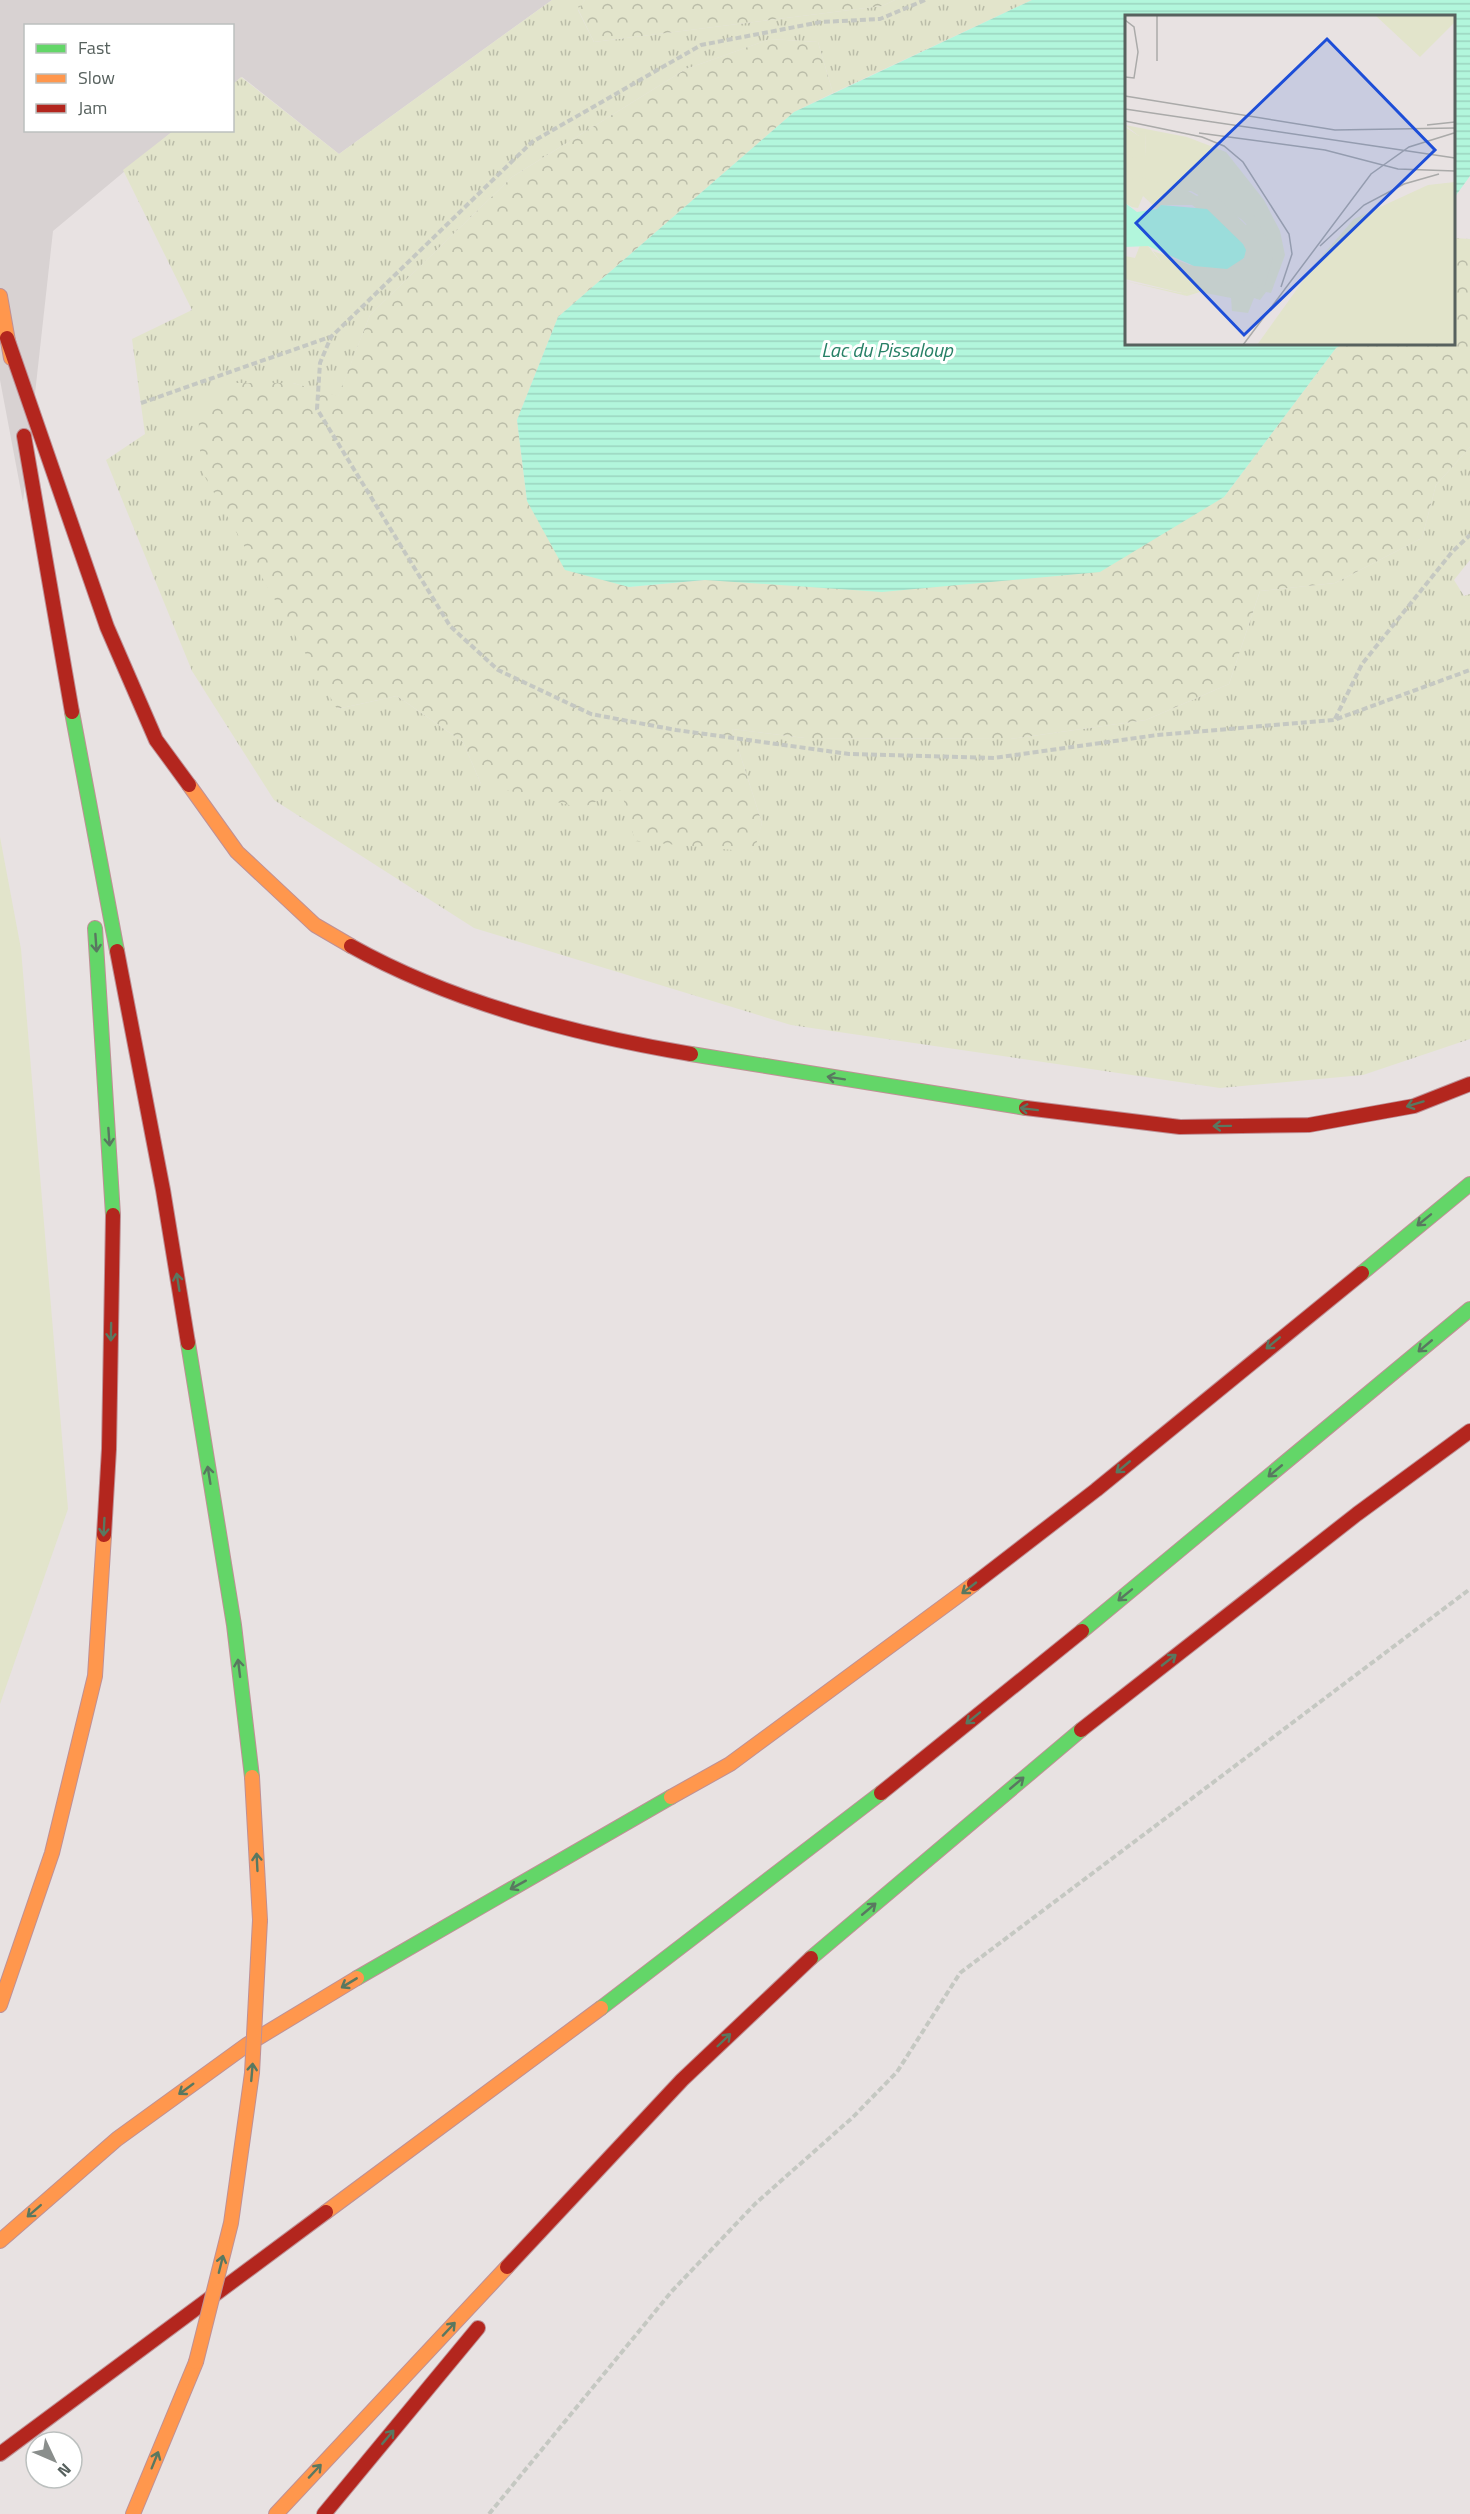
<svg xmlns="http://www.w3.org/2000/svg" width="1470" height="2514" viewBox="0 0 1470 2514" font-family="'Titillium Web',sans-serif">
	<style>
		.industrial { fill: #d8d2d2 }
		.grass { fill: url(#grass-tufts) }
		.forest { fill: url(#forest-crowns) }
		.park { fill: #e2e4cb }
		.water { fill: url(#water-rules) }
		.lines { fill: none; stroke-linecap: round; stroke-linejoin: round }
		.fast-casing { stroke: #bf9095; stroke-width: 16 }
		.slow-casing { stroke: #bf9095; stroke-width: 16 }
		.jam-casing { stroke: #bf9095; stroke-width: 16 }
		.path { stroke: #c5c8c2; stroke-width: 4; stroke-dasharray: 6 3; stroke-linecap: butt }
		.fast { stroke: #63d668; stroke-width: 14 }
		.slow { stroke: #ff974d; stroke-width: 14 }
		.jam { stroke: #b3261e; stroke-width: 14 }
		.slow-bridge-casing { stroke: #bf9095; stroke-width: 16; stroke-linecap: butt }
		.slow-bridge { stroke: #ff974d; stroke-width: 14 }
		.oneway { stroke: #597860 }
		.labels { text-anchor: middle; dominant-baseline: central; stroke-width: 6; stroke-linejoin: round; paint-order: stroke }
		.water-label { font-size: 20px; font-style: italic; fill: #278066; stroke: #fff }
		.inset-road { fill: none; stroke: #aaaaa9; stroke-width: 1.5 }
		.view { fill: #1d4ed8; fill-opacity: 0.15; stroke: #1d4ed8; stroke-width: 3 }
		.inset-edge { fill: none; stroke: #57615e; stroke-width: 3 }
	</style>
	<defs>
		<pattern id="grass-tufts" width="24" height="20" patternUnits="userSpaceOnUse" patternTransform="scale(1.5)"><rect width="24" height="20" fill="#e2e4cb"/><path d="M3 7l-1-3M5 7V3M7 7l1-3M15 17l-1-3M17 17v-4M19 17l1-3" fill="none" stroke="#babca8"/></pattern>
		<pattern id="forest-crowns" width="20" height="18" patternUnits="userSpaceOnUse" patternTransform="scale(1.5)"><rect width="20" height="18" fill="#e2e4cb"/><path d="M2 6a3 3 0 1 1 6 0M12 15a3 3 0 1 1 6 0" fill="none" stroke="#babca8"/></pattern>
		<pattern id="water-rules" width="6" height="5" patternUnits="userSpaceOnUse" patternTransform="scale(1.5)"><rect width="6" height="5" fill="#b2f6dc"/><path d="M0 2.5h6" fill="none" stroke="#9bd5bf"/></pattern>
	</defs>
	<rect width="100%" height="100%" fill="#e8e2e2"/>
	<path class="industrial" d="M0,0H552L339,154L242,77L233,84L232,26H26V130L173,131L53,231L23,502L0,380Z"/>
	<path class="grass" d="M552,0H585L578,10L594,42L882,6L895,0H1032L833,93L818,42L770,39L686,69L512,177L370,315L338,397L293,383L337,709L397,696L463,742L481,784L622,790L753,852L762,823L732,729L805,738L1010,739L1146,720L1229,684L1260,591L1335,583L1422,538L1436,485L1470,447V560L1454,580L1464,596L1470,594V1039L1363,1075L1220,1088L791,1025L474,928L274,800L192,671L106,460L145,434L132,339L192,310L123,170L173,131L232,130L233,84L241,77L339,154Z"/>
	<path class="forest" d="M585,0H895L882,6L594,42L578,9Z
		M770,39L818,42L833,93L794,112L558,317L517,420L527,501L629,587L705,580L1224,497L1336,348L1343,344H1454V238L1470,239V447L1436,485L1422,538L1335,583L1260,591L1229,684L1146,720L1010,739L805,738L732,729L762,823L754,852L635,841L621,790L582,808L481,784L463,742L397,696L337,709L201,470L198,408L234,383H293L338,396L370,315L512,177L686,69Z"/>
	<path class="park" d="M0,837L21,949L68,1509L0,1704Z"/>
	<path class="water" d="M1032,0H1470V176L1454,198V16H1126V344H1343L1336,348L1224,497L1100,572L882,592L705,580L629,587L565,570L527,501L517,420L558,317L794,112Z"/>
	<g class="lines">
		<defs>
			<path id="fast" d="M72,712L117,951
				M95,928L113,1215
				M691,1054L1026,1108
				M1362,1273L1470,1184
				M188,1343L234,1625L252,1777
				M1082,1631L1470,1309
				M811,1958L1081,1730
				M357,1978L671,1797
				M601,2008L881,1793"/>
			<path id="slow" d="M0,296L11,358
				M189,785L237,852L315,925L351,946
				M252,1777L260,1920
				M671,1797L730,1764L974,1584
				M0,2005L52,1853L95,1676L104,1535
				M326,2212L601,2008
				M0,2241L117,2139L248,2044L357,1978
				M133,2514L196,2362
				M276,2514L507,2267"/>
			<path id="jam" d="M7,338L107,627L156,740L189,785
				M24,436L72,712
				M351,946C451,1002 578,1035 691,1054
				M117,951L163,1190L188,1343
				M1026,1108L1180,1127L1309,1125L1414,1106L1470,1084
				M104,1535L109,1449L113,1215
				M974,1584L1096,1490L1362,1273
				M1081,1730L1357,1514L1470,1431
				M881,1793L1082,1631
				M507,2267L682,2080L811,1958
				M0,2454L326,2212
				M324,2514L478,2328"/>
		</defs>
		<use href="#fast" class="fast-casing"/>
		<use href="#slow" class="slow-casing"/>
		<use href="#jam" class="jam-casing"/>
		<path class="path" d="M925,0L880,19L821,22L701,45L532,142L331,337L320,363L317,409L450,626L498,670L591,714L676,730L849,754L994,758L1157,735L1334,720L1470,670
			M141,403L330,337
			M1335,719L1362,664L1452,552L1470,535
			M489,2514L672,2291L756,2203L852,2118L897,2072L960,1973L1470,1589"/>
		<use href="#fast" class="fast"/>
		<use href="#slow" class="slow"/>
		<use href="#jam" class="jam"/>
		<defs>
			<path id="slow-bridge" d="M196,2362L231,2223L252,2073L260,1920"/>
		</defs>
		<use href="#slow-bridge" class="slow-bridge-casing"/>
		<use href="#slow-bridge" class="slow-bridge"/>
	</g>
	<defs><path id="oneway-shaft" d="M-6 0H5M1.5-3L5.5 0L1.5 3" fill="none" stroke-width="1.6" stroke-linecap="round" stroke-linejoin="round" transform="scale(1.5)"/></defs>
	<g class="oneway">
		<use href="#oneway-shaft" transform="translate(96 943) rotate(86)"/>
		<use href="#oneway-shaft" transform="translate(836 1078) rotate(-171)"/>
		<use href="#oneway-shaft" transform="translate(1415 1104) rotate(163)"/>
		<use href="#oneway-shaft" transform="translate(1029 1109) rotate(-173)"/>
		<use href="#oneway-shaft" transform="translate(1222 1126) rotate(179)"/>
		<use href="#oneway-shaft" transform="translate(109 1137) rotate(86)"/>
		<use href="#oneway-shaft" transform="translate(1424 1220) rotate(141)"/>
		<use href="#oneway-shaft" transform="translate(178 1282) rotate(-99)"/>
		<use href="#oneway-shaft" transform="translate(111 1332) rotate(91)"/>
		<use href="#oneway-shaft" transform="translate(1273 1343) rotate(140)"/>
		<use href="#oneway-shaft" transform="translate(1425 1346) rotate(140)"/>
		<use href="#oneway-shaft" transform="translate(1123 1467) rotate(140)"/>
		<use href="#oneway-shaft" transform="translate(1275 1471) rotate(140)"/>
		<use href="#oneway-shaft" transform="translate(209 1475) rotate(-99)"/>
		<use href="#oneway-shaft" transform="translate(104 1527) rotate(93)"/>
		<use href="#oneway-shaft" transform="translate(969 1588) rotate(142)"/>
		<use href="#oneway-shaft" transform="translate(1125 1595) rotate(141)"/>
		<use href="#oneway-shaft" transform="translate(1169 1660) rotate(-38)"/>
		<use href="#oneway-shaft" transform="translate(239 1668) rotate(-97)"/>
		<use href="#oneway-shaft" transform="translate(973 1718) rotate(141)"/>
		<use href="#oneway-shaft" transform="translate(1017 1783) rotate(-40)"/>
		<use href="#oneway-shaft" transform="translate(257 1862) rotate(-93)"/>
		<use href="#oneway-shaft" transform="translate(518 1885) rotate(151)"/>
		<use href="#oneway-shaft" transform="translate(869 1909) rotate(-40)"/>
		<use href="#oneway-shaft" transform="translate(349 1983) rotate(149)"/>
		<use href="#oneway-shaft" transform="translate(724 2040) rotate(-44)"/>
		<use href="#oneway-shaft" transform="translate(252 2072) rotate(-85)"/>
		<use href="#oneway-shaft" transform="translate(186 2089) rotate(144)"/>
		<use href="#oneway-shaft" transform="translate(34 2211) rotate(139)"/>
		<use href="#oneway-shaft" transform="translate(221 2264) rotate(-76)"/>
		<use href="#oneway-shaft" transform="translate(449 2329) rotate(-47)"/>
		<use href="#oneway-shaft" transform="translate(388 2437) rotate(-50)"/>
		<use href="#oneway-shaft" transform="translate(155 2460) rotate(-68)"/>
		<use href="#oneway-shaft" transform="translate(315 2471) rotate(-47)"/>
	</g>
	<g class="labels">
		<g class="water-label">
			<text x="887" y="349">Lac du Pissaloup</text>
		</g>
	</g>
	<g transform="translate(1125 15)">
		<rect width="330" height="330" fill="#e8e2e2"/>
		<path d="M0,110L62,122L101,137L139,185L155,216L160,240L146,278L141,277L135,285L129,283L123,298L107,296L106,283L75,277L62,281L0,266L56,278L78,275L35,246L28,236L65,250L63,255L143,239L142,230L116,204L66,176H36L8,166L0,156V128L1,138L20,141L21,117L14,121Z" fill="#e2e4cb"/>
		<path d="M250,0H330V7L295,42ZM0,112L14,121L16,116L21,117L20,141L8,143L1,138ZM0,156L9,166L14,161L35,168L36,176L56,172L72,181L81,176L90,180L121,210L129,200L143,226V238L148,242L140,270L136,275L124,265L95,268L66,258L62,255L65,250L102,254L113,250L119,243L118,229L67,190H36L32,194L18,181L13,193L7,192L0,188ZM15,230L23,231L35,246L55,252L79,272L78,275L57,278L0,264V241L10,243Z" fill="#e2e4cb"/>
		<path d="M330,167V330H132L190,249L229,204L303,170Z" fill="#e2e4cb"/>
		<path d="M0,188L12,197L32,194L36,190L82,194L118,229L121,235L119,243L102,254L69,251L23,231L0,232Z" fill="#b2f6dc"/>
		<path class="inset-road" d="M0,5L9,12L13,37L9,63L0,62M32,46V0M0,81L210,115L330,113M0,94L330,143M0,106L77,122L99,131L118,147L164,219L167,239L156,272M302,110L330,107M74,118L200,135L273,154L330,156M195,231L239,190L279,169L314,159M118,330L246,159L284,132L329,118"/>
		<path class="view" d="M202,24L310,135L119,320L11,208Z"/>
		<rect width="330" height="330" class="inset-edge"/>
	</g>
	<rect x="24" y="24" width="210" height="108" fill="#ffffff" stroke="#bcc0bf" stroke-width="1.5"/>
	<rect x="36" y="44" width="30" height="9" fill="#63d668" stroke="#bcc0bf" stroke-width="1.5"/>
	<text x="78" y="54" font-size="18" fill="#57615e">Fast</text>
	<rect x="36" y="74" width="30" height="9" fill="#ff974d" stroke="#bcc0bf" stroke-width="1.5"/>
	<text x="78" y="84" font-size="18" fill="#57615e">Slow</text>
	<rect x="36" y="104" width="30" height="9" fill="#b3261e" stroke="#bcc0bf" stroke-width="1.5"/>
	<text x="78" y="114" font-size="18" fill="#57615e">Jam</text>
	<g transform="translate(54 2460) rotate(134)"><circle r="28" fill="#ffffff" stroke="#bcc0bf" stroke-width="1.5"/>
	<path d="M0-4.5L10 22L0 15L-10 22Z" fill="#8a8e8c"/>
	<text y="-9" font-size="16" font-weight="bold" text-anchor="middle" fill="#57615e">N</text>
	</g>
</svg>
